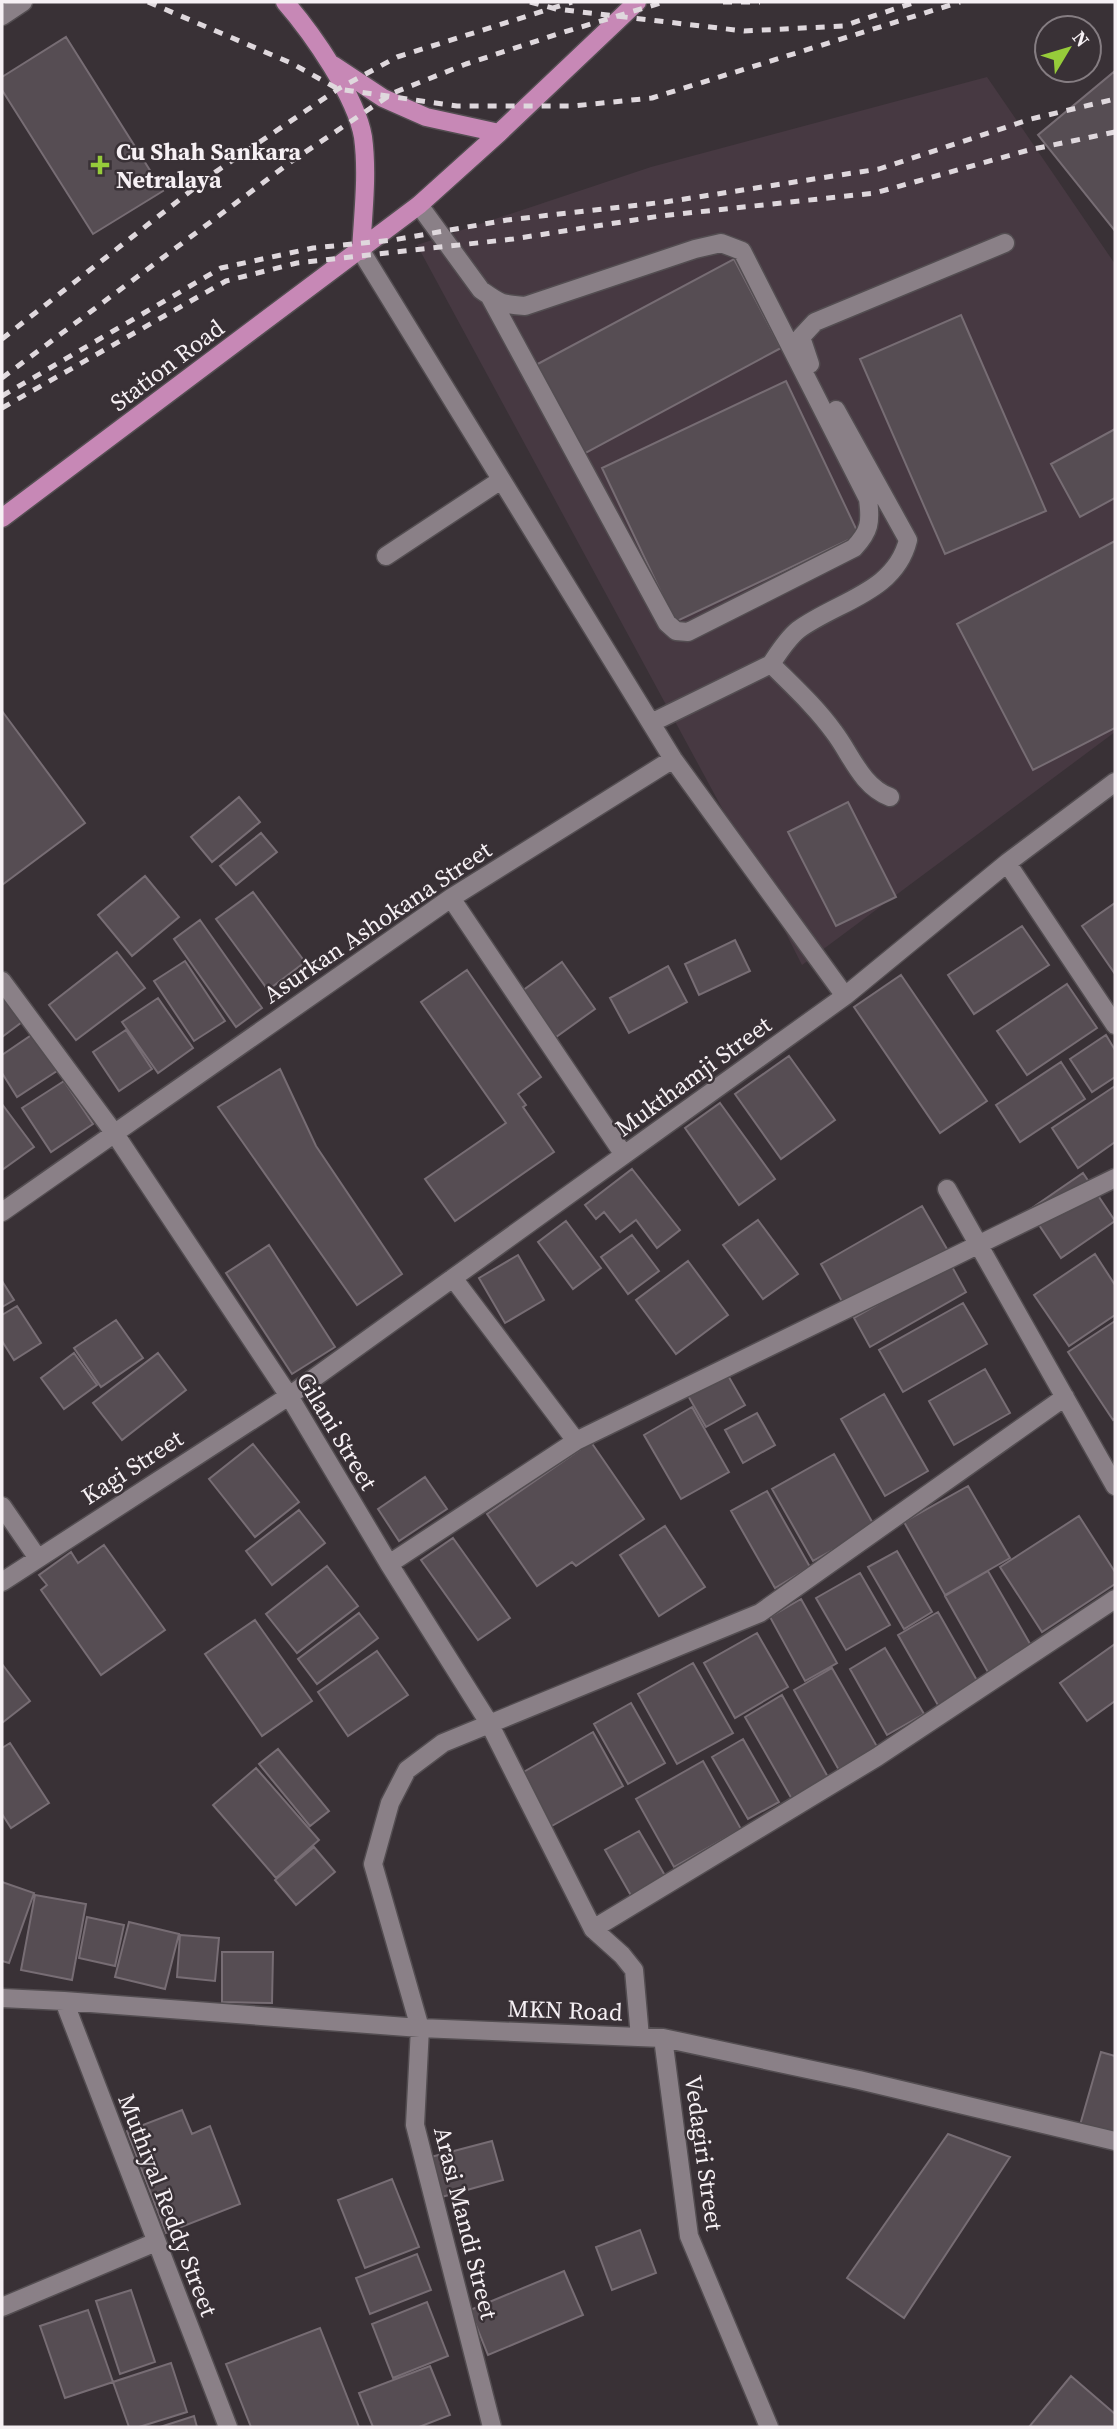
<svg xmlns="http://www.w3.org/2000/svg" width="1117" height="2429" viewBox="0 0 1117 2429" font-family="'Source Serif 4',serif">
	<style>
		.built { fill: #473942 }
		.building { fill: #564d53; stroke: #776d74; stroke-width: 2 }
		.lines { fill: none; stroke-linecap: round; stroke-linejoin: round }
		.minor-casing { stroke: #534d51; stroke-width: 21 }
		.major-casing { stroke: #534d51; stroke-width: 21 }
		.minor { stroke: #8a8087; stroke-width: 18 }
		.major { stroke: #c788b6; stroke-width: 18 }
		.rail { stroke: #dfd8dd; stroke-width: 5; stroke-dasharray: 9 9; stroke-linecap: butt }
		.poi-dot { fill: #96cc3a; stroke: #393136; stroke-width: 2.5 }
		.labels { text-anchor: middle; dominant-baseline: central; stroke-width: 5; stroke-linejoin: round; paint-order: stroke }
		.poi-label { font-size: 24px; font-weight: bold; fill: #f6f0f4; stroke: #393136; text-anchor: start }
		.street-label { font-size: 24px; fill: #f6f0f4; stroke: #393136 }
	</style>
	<rect width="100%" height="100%" fill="#393136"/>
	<path class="built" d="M987,77L1115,264V732L802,965L723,810L417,245L651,167Z"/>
	<path class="building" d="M66,37L163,191L93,234L2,90V77Z
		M1115,71V231L1038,135Z
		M734,259L781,348L580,456L532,367Z
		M961,315L1046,511L945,554L860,359Z
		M786,381L859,535L675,622L602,468Z
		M1115,429V498L1080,517L1051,464Z
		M1115,541V728L1033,770L957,624Z
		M2,711L85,823L2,885Z
		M239,797L260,822L212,862L191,837Z
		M848,802L896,897L836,926L788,832Z
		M261,833L277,852L236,885L220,866Z
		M145,876L179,917L132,956L98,915Z
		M253,892L305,962L268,990L216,919Z
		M1115,903V974L1082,926Z
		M200,920L262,1008L236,1027L174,939Z
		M1022,926L1049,965L974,1014L948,975Z
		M735,940L750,971L699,995L685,964Z
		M117,952L145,988L76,1040L49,1005Z
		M185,961L225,1021L194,1041L154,981Z
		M562,962L595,1009L556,1037L522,991Z
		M668,966L687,1002L629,1033L610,998Z
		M467,970L541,1077L518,1094L526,1105L523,1107L554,1152L455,1221L425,1179L506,1123L421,1002Z
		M901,975L987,1101L940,1133L854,1007Z
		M1067,984L1097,1028L1027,1075L997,1031Z
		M2,994L22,1022L2,1037Z
		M158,998L193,1048L158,1073L122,1022Z
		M126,1030L152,1069L119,1091L93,1052Z
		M33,1034L57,1071L17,1097L2,1073V1055Z
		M1106,1035L1115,1050V1077L1092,1092L1070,1059Z
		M789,1056L835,1120L781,1159L735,1094Z
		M1061,1062L1085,1099L1020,1142L996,1105Z
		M280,1069L316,1146L402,1274L357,1305L218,1107Z
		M64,1081L93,1124L51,1152L22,1108Z
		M1115,1086V1142L1078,1168L1052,1128Z
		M720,1103L775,1179L739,1205L685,1128Z
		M2,1104L34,1147L2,1170Z
		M632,1169L680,1230L657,1248L636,1220L620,1232L604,1212L596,1219L585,1205Z
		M1083,1173L1115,1221L1061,1258L1029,1210Z
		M922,1206L951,1256L849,1314L821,1264Z
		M758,1220L798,1274L763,1299L723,1245Z
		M566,1221L601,1268L573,1289L538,1242Z
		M632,1235L659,1271L628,1294L601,1257Z
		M269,1245L335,1347L292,1374L226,1273Z
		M1095,1254L1115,1285V1315L1069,1346L1034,1295Z
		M518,1255L544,1300L505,1323L479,1278Z
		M688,1261L728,1315L676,1354L636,1300Z
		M950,1263L966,1292L870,1347L854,1318Z
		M2,1281L14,1300L2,1307Z
		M963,1303L987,1344L903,1392L879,1350Z
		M17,1306L41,1343L14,1360L2,1341V1315Z
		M116,1320L143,1358L101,1387L74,1348Z
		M1115,1321V1418L1113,1420L1068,1352Z
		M74,1353L97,1385L64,1409L41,1378Z
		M158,1353L186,1390L122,1440L93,1403Z
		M985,1369L1010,1413L954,1445L929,1401Z
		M726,1372L745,1405L706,1427L687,1394Z
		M884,1394L928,1471L885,1496L841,1419Z
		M692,1407L729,1472L681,1499L644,1435Z
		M757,1413L775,1445L743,1463L725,1430Z
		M591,1442L644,1519L576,1566L572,1562L537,1586L487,1514Z
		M253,1444L299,1502L255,1537L209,1479Z
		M834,1454L875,1527L813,1561L772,1489Z
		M425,1477L447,1509L399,1541L378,1509Z
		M968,1486L1010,1558L945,1595L904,1522Z
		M767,1491L810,1567L775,1588L731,1511Z
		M299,1510L325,1543L272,1585L246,1551Z
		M1079,1516L1115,1572V1584L1042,1632L1000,1567Z
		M665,1526L705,1587L659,1616L620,1555Z
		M453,1538L510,1618L478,1640L421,1560Z
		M104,1545L165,1630L101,1675L41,1590L47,1585L39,1575L71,1552L78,1563Z
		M897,1551L932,1612L904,1629L868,1567Z
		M327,1566L358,1606L297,1653L266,1614Z
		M988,1571L1033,1649L989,1674L945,1596Z
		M860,1573L890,1625L846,1650L816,1598Z
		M801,1599L837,1663L805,1681L770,1617Z
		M938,1612L979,1684L939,1707L898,1635Z
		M359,1613L378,1638L317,1684L298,1659Z
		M255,1620L312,1701L262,1736L205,1654Z
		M757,1633L788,1687L735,1718L704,1663Z
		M1115,1644V1701L1087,1721L1060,1683Z
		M885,1648L924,1714L887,1735L850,1669Z
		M377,1651L408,1695L348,1736L318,1692Z
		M693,1663L733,1733L677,1764L638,1694Z
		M2,1664L30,1701L2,1723Z
		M832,1668L879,1750L840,1772L794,1690Z
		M782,1695L829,1779L793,1801L745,1717Z
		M631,1703L665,1763L628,1784L594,1724Z
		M593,1732L623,1786L550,1827L520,1774Z
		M743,1739L779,1802L748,1819L712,1757Z
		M10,1743L49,1803L11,1828L2,1814V1748Z
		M278,1749L329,1811L310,1826L259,1764Z
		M703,1761L741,1829L674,1867L636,1799Z
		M256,1768L319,1840L276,1878L213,1805Z
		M639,1831L667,1879L633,1899L605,1850Z
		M314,1847L335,1872L296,1905L275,1880Z
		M2,1882L34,1893L9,1963L2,1961Z
		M35,1895L86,1904L72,1980L21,1970Z
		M87,1917L124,1925L115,1966L79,1958Z
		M129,1922L179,1934L165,1989L115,1977Z
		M180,1935L219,1938L215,1981L177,1977Z
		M222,1952H273L272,2003L222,2002Z
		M1101,2052L1115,2056V2136L1080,2125Z
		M182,2110L192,2134L210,2126L240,2204L166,2233L127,2131Z
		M948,2134L1010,2157L904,2318L847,2278Z
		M492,2141L503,2180L438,2198L427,2158Z
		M392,2179L419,2247L365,2268L338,2200Z
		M640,2230L656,2273L612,2290L596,2247Z
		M417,2254L431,2290L370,2314L356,2278Z
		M564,2271L583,2315L488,2355L470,2310Z
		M131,2290L155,2362L120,2374L96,2301Z
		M427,2302L448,2356L393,2378L372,2324Z
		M88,2310L113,2382L65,2398L40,2326Z
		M320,2328L359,2427H251L226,2364Z
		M171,2363L187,2412L139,2427H129L113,2382Z
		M430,2366L450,2415L419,2427H373L359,2393Z
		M1071,2376L1115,2414V2427H1029Z
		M194,2416L197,2427H160Z"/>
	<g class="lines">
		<defs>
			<path id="minor" d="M2,16L23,2
				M419,205L481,290C501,304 500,304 525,306L695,249L721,243L742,251L868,499C871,522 870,531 854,548L688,632L676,631L667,623L490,297
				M361,251L673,759L845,996
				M810,364L801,337L815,322L1005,243
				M386,556L501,480
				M771,664C779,652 787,639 798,630C837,601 895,593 908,540L836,410
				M651,723L771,664C793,686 816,707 834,732C851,754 861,786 890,797
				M1007,863L1115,1025
				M451,898L624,1155
				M2,981L115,1134L289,1396L389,1564L489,1723L593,1929L622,1955L634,1970L640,2037
				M947,1189L1115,1486
				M2,1212L451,898L673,759
				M453,1278L576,1441
				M2,1506L37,1557
				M389,1564L576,1441L1115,1178
				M2,1582L289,1396L453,1278L845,996L1007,863L1115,782
				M593,1929L877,1757L1115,1599
				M2,1998L64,2001L420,2028L663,2038L859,2080L1115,2141
				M64,2001L228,2427
				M663,2038L689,2236L769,2427
				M2,2307L156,2242
				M492,2427L415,2125L420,2028L373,1864L390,1803L407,1770L443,1743L760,1613L1065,1397"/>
			<path id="major" d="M285,2C312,33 356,96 363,137C368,174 363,213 361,251
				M333,65L383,98L426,117L499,133
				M2,518L419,205L499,133L637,2"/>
		</defs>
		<use href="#minor" class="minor-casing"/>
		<use href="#major" class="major-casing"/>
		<use href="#minor" class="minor"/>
		<use href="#major" class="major"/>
		<path class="rail" d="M148,2L291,63L338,89L457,106H573L652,98L960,2
			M530,2L556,9L744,31L843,26L916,2
			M723,2H760
			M2,339L211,175L338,89L397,57L572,2
			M2,378L292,161L393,93L466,64L561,33L664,2
			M2,396L221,268L313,248L393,240L507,220L665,202L879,169L1031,119L1115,99
			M2,408L226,281L297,263L513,239L660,216L875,193L1029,150L1115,132"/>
	</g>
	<path class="poi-dot" d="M96.5 154.5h7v7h7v7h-7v7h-7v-7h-7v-7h7z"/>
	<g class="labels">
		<g class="poi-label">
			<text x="116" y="151">Cu Shah Sankara<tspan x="116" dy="28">Netralaya</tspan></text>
		</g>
		<g class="street-label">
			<text transform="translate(167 365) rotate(-37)">Station Road</text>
			<text transform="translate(377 922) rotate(-34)">Asurkan Ashokana Street</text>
			<text transform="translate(693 1076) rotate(-36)">Mukthamji Street</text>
			<text transform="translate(337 1431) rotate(59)">Gilani Street</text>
			<text transform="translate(132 1467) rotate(-33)">Kagi Street</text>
			<text transform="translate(565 2010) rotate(2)">MKN Road</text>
			<text transform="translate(704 2153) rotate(82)">Vedagiri Street</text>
			<text transform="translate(168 2205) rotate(69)">Muthiyal Reddy Street</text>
			<text transform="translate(466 2223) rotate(76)">Arasi Mandi Street</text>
		</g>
	</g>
	<rect width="1117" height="2429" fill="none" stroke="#f6f0f4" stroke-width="7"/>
	<g transform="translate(1068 49) rotate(52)"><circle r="33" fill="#393136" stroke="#857d82" stroke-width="2"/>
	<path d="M0-5L12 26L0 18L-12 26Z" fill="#96cc3a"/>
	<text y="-10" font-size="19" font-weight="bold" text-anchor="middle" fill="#f6f0f4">N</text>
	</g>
</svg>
